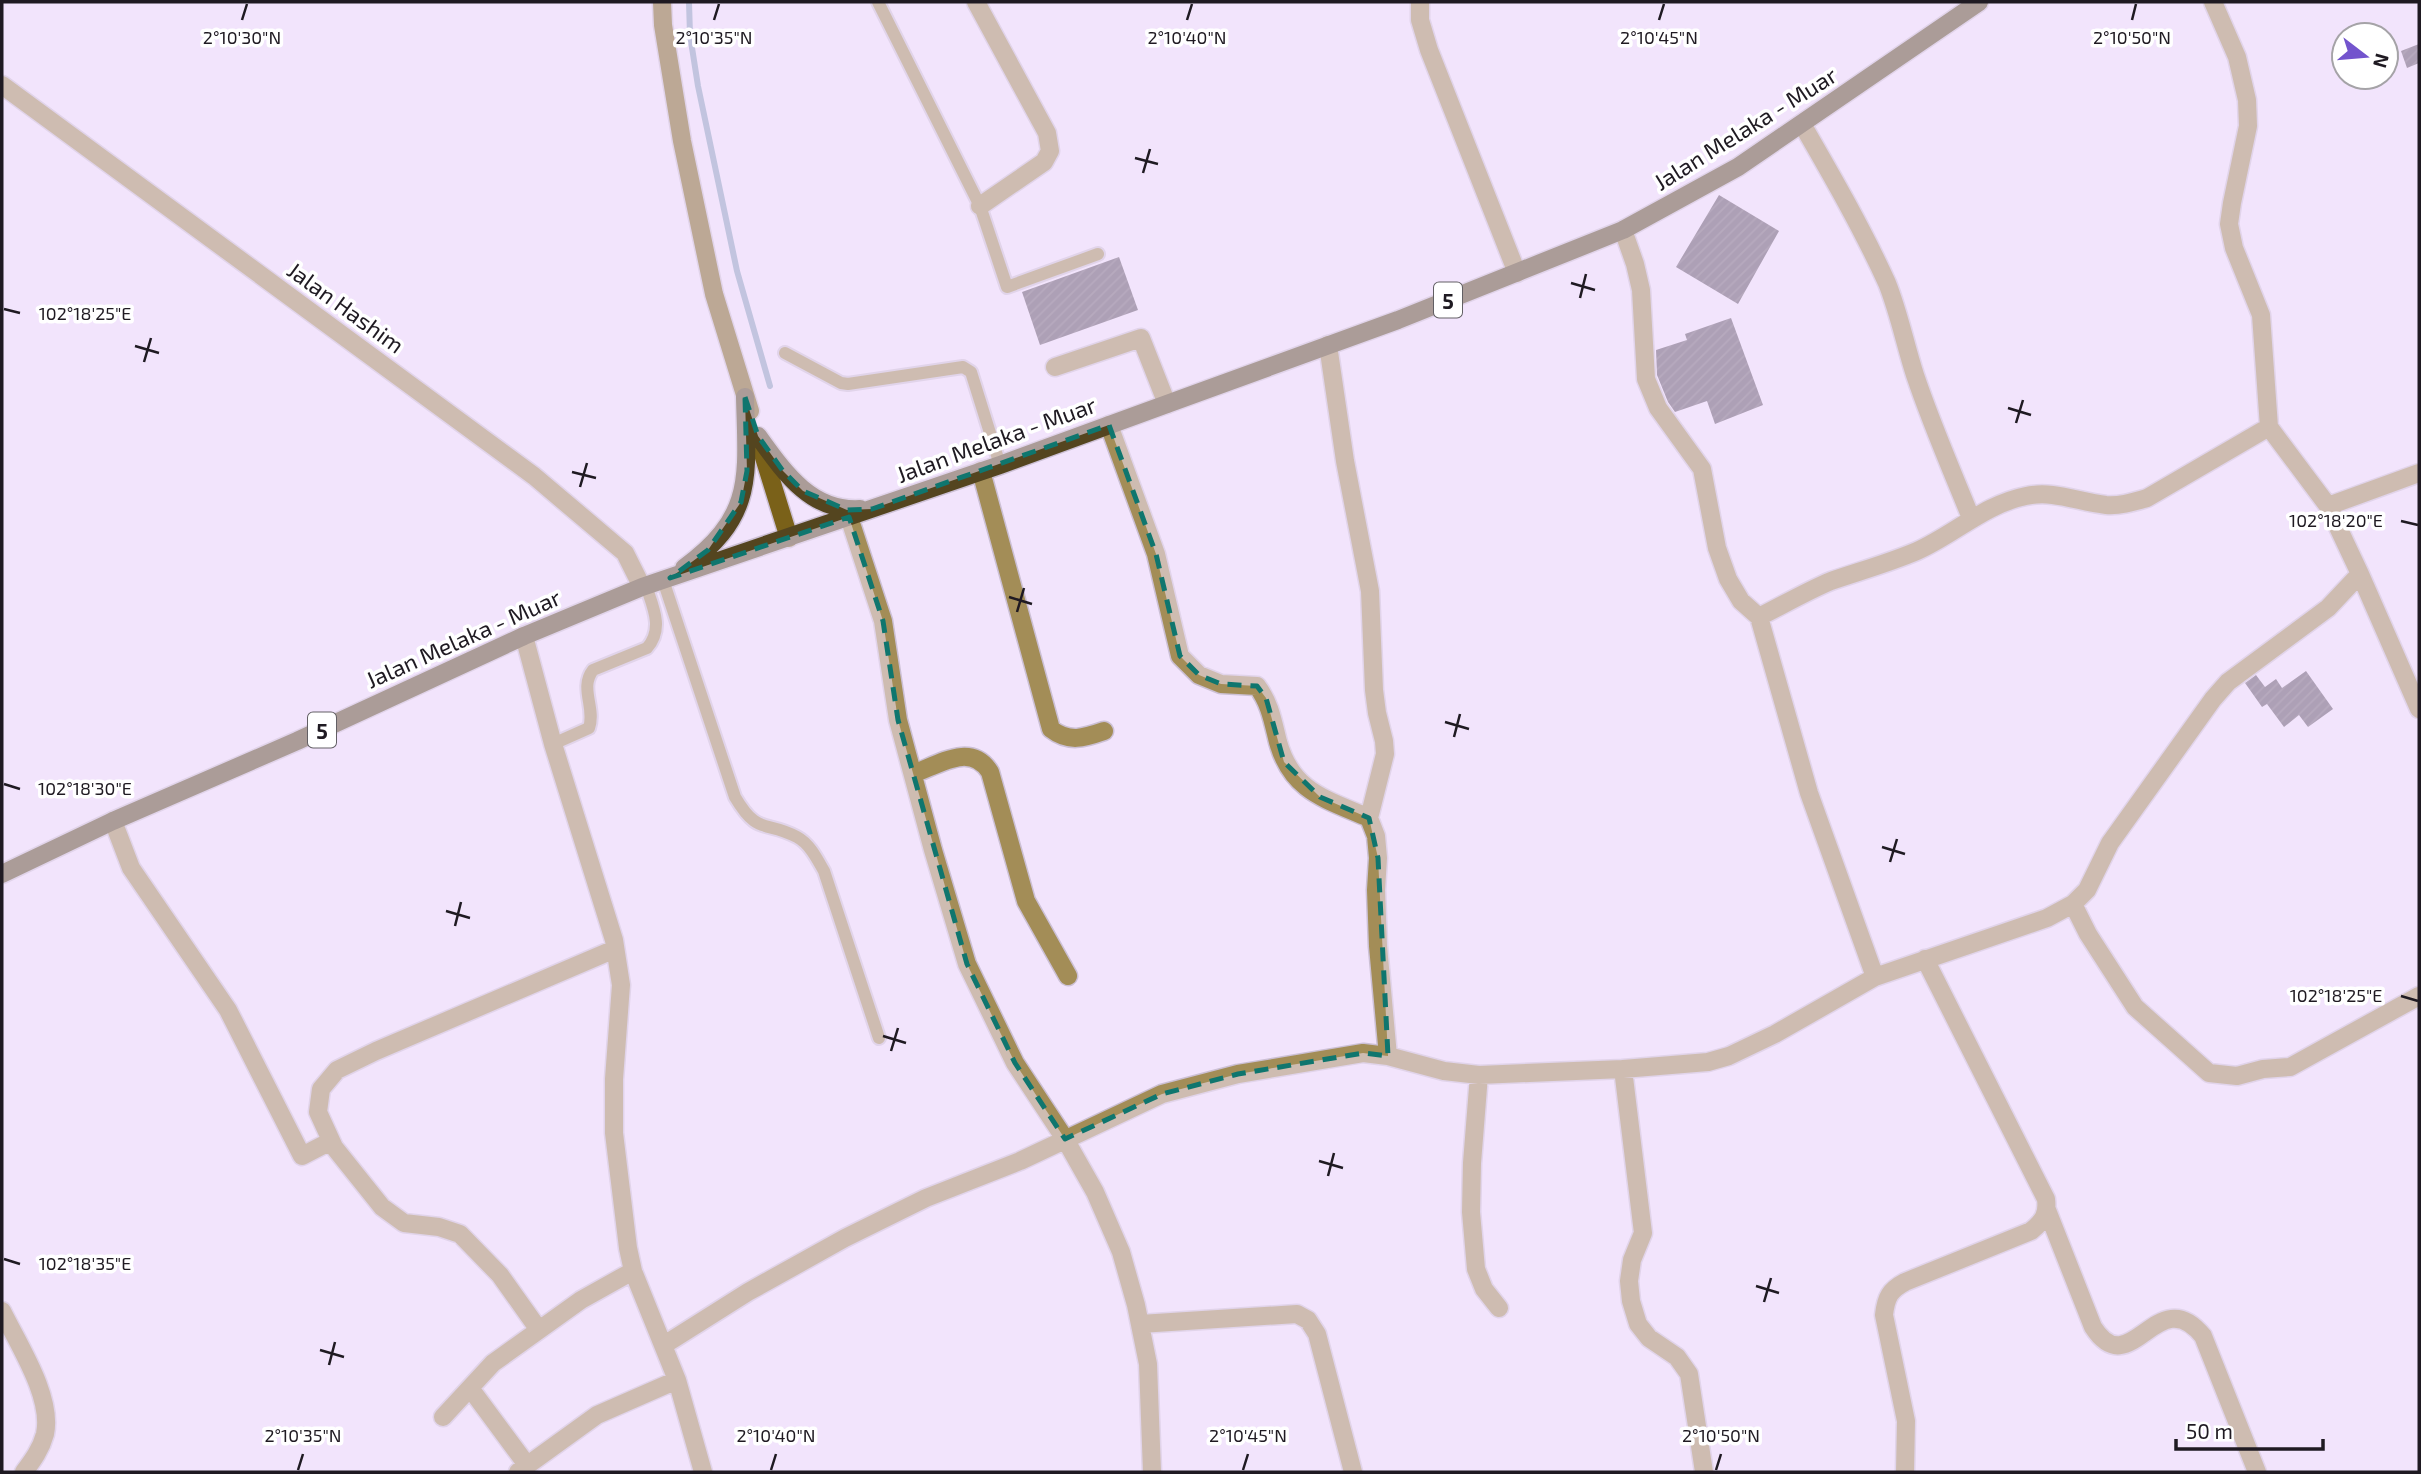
<svg xmlns="http://www.w3.org/2000/svg" width="2421" height="1474" viewBox="0 0 2421 1474" font-family="'Exo 2',sans-serif">
	<style>
		.lines { fill: none; stroke-linecap: round; stroke-linejoin: round }
		.stream { stroke: #879ebc; stroke-width: 6 }
		.building { fill: url(#building-hatch) }
		.service-casing { stroke: #ccc0d5; stroke-width: 16 }
		.minor-casing { stroke: #ccc0d5; stroke-width: 21 }
		.secondary-casing { stroke: #ccc0d5; stroke-width: 21 }
		.primary-casing { stroke: #ccc0d5; stroke-width: 21 }
		.service { stroke: #a38d57; stroke-width: 12 }
		.minor { stroke: #a38d57; stroke-width: 18 }
		.secondary { stroke: #7a6119; stroke-width: 18 }
		.primary { stroke: #54451f; stroke-width: 18 }
		.marked { fill: none; stroke: #0f766e; stroke-width: 5; stroke-dasharray: 14 9; stroke-linejoin: round }
		.ticks { fill: none; stroke: #1f1a22; stroke-width: 2.5 }
		.labels { text-anchor: middle; dominant-baseline: central; stroke-width: 7; stroke-linejoin: round; paint-order: stroke }
		.shield { fill: #fff; stroke: #625f64; stroke-width: 2 }
		.shield-label { font-size: 21px; font-weight: bold; fill: #1f1a22 }
		.street-label { font-size: 23px; fill: #1f1a22; stroke: #fff }
		.ticks-label { font-size: 18px; text-anchor: middle; fill: #1f1a22; stroke: #fff; stroke-width: 7; stroke-linejoin: round; paint-order: stroke }
	</style>
	<defs>
		<pattern id="building-hatch" width="6" height="6" patternUnits="userSpaceOnUse" patternTransform="scale(1.75)"><rect width="6" height="6" fill="#5a4e62"/><path d="M-1 1l2-2M0 6l6-6M5 7l2-2" fill="none" stroke="#6e6474"/></pattern>
	</defs>
	<rect width="100%" height="100%" fill="#f2e4fc"/>
	<g class="lines">
		<path class="stream" d="M689,2L690,35L698,86L737,271L770,386"/>
	</g>
	<path class="building" d="M2419,44V63L2407,68L2401,51Z
		M1719,195L1779,231L1738,304L1676,267Z
		M1119,257L1138,310L1040,345L1022,292Z
		M1731,318L1763,405L1715,424L1707,401L1675,412L1668,402L1657,375L1656,350L1687,340L1685,334Z
		M2306,671L2333,709L2308,727L2299,715L2284,727L2267,704L2262,707L2245,683L2256,675L2265,687L2276,679L2282,688Z"/>
	<g class="lines">
		<defs>
			<path id="service" d="M878,2L980,206L1007,287L1098,254
				M785,353L841,383L848,384L963,367L971,372L1000,465
				M663,580L735,797C758,836 765,820 797,837C810,844 817,859 824,871L879,1038
				M553,744L589,728C596,708 579,688 593,670L647,648C664,629 653,607 646,586"/>
			<path id="minor" d="M976,2L1047,133L1050,151L1044,162L980,206
				M1420,2V20L1429,50L1517,273
				M2213,2L2237,57L2247,100L2248,126L2232,203L2229,224L2234,248L2261,315L2269,427L2328,506
				M2,85L534,476L625,553L642,587
				M1802,124C1832,176 1862,228 1887,283C1899,313 1905,344 1915,375C1931,423 1952,471 1971,518
				M1623,230L1635,264L1641,290L1646,379L1658,408L1702,469L1717,548L1728,579L1741,601L1759,617L1809,793L1875,977
				M1328,345L1345,461L1370,591L1374,690L1377,713L1384,741L1385,754L1369,818L1376,836L1378,858L1376,890L1378,946L1388,1056
				M1055,367L1141,338L1167,404
				M1109,425L1156,554L1180,656L1199,675L1221,684L1257,686C1270,703 1273,722 1278,742C1292,792 1326,799 1369,818
				M981,471L1051,729C1069,743 1084,738 1104,731
				M849,517L883,621L898,720L933,850L967,964L1015,1063L1065,1139L1095,1192L1121,1252L1136,1305L1148,1364L1152,1472
				M2360,574L2419,709
				M1759,617C1783,605 1807,591 1831,581C1860,571 1889,563 1917,551C1955,534 1985,504 2026,496C2054,490 2078,502 2106,505C2121,506 2133,502 2147,498L2269,427
				M524,636L553,744L614,940L621,985L614,1079V1133L628,1248L633,1271L677,1380L703,1472
				M913,774C940,764 971,742 990,772L1026,901L1068,976
				M113,821L131,868L228,1010L302,1156L331,1141
				M2073,904L2088,934L2135,1007L2209,1073L2237,1076L2263,1069L2290,1067L2419,996
				M1623,1069L1643,1233L1632,1260L1629,1281L1631,1301L1638,1324L1649,1338L1677,1357L1689,1374L1704,1472
				M1479,1075L1472,1163L1471,1212L1476,1269L1484,1289L1499,1308
				M2047,1210L2093,1327C2131,1386 2157,1279 2203,1336L2257,1472
				M2,1311C18,1344 53,1397 45,1434C41,1449 33,1460 24,1472
				M1140,1324L1297,1314L1308,1320L1317,1334L1353,1472
				M539,1330L500,1275L460,1234L439,1227L404,1223L382,1207L334,1147L318,1112L321,1089L337,1070L376,1051L615,949
				M664,1345L748,1292L845,1238L926,1198L1020,1161L1162,1094L1238,1074L1363,1053L1388,1056L1444,1071L1479,1075L1623,1069L1708,1062L1729,1056L1775,1034L1875,977L2047,918L2073,904L2087,890L2110,843L2213,699L2228,682L2328,608L2360,574L2328,506L2419,473
				M470,1388L527,1465
				M443,1417L493,1363L581,1300L633,1271
				M518,1472L597,1415L677,1380
				M1905,1472L1906,1421L1884,1315C1886,1297 1890,1290 1905,1282L2031,1231C2043,1221 2048,1215 2046,1199L1925,959"/>
			<path id="secondary" d="M662,2L663,25L682,141L714,294L750,411
				M758,438L789,538"/>
			<path id="primary" d="M758,436C784,472 811,512 860,509
				M684,568C755,516 747,477 745,397
				M2,874L113,821L297,741L524,636L642,587L1000,465L1167,404L1398,320L1623,230L1738,167L1979,2"/>
		</defs>
		<use href="#service" class="service-casing"/>
		<use href="#minor" class="minor-casing"/>
		<use href="#secondary" class="secondary-casing"/>
		<use href="#primary" class="primary-casing"/>
		<use href="#service" class="service"/>
		<use href="#minor" class="minor"/>
		<use href="#secondary" class="secondary"/>
		<use href="#primary" class="primary"/>
	</g>
	<path d="M0 0H2421V1474H0ZM745,397L758,436L783,471L803,491L847,510L872,509L1109,425L1156,554L1180,656L1199,675L1221,684L1257,686L1266,698L1284,762L1320,797L1369,818L1378,858L1388,1056L1363,1053L1238,1074L1162,1094L1065,1139L1015,1063L967,964L898,720L883,621L849,517L670,578L708,550L741,502L747,471Z" fill="#f2e4fc" fill-opacity=".55" fill-rule="evenodd"/>
	<path class="marked" d="M745,397L758,436L783,471L803,491L847,510L872,509L1109,425L1156,554L1180,656L1199,675L1221,684L1257,686L1266,698L1284,762L1320,797L1369,818L1378,858L1388,1056L1363,1053L1238,1074L1162,1094L1065,1139L1015,1063L967,964L898,720L883,621L849,517L670,578L708,550L741,502L747,471Z"/>
	<path class="ticks" d="M242,20L247,4M714,20L719,4M1187,20L1192,4M1659,20L1664,4M2132,20L2136,4M1135,158L1158,164M1143,173L1150,149M1571,283L1595,290M1580,298L1586,274M4,309L20,313M135,346L159,353M144,362L151,338M2008,408L2031,415M2016,423L2023,400M572,472L596,478M580,487L587,463M2401,521L2418,525M1009,597L1032,604M1017,612L1024,588M1445,722L1469,729M1454,737L1460,714M4,784L20,789M1882,847L1905,854M1890,862L1897,839M446,911L470,918M455,926L461,902M2401,996L2418,1001M883,1036L906,1043M891,1051L898,1028M1319,1161L1343,1168M1328,1176L1334,1153M4,1259L20,1264M1756,1286L1779,1293M1764,1302L1771,1278M320,1350L344,1357M329,1365L335,1342M298,1470L303,1454M771,1470L776,1454M1243,1470L1248,1454M1716,1470L1721,1454"/>
	<g class="labels">
		<g class="shield">
			<rect x="1434" y="282.5" width="28" height="35" rx="5"/>
			<rect x="308" y="712.5" width="28" height="35" rx="5"/>
		</g>
		<g class="shield-label">
			<text x="1448" y="300">5</text>
			<text x="322" y="730">5</text>
		</g>
		<g class="street-label">
			<text transform="translate(1745 128) rotate(-32)">Jalan Melaka - Muar</text>
			<text transform="translate(346 307) rotate(36)">Jalan Hashim</text>
			<text transform="translate(996 439) rotate(-20)">Jalan Melaka - Muar</text>
			<text transform="translate(463 638) rotate(-24)">Jalan Melaka - Muar</text>
		</g>
	</g>
	<g class="ticks-label">
		<text x="242" y="44">2°10'30"N</text>
		<text x="714" y="44">2°10'35"N</text>
		<text x="1187" y="44">2°10'40"N</text>
		<text x="1659" y="44">2°10'45"N</text>
		<text x="2132" y="44">2°10'50"N</text>
		<text x="85" y="320">102°18'25"E</text>
		<text x="2336" y="527">102°18'20"E</text>
		<text x="85" y="795">102°18'30"E</text>
		<text x="2336" y="1002">102°18'25"E</text>
		<text x="85" y="1270">102°18'35"E</text>
		<text x="303" y="1442">2°10'35"N</text>
		<text x="776" y="1442">2°10'40"N</text>
		<text x="1248" y="1442">2°10'45"N</text>
		<text x="1721" y="1442">2°10'50"N</text>
	</g>
	<rect width="2421" height="1474" fill="none" stroke="#1f1a22" stroke-width="7"/>
	<g transform="translate(2365 56) rotate(106)"><circle r="33" fill="#ffffff" stroke="#a5a3a7" stroke-width="2"/>
	<path d="M0-5L12 26L0 18L-12 26Z" fill="#7354cd"/>
	<text y="-10" font-size="19" font-weight="bold" text-anchor="middle" fill="#1f1a22">N</text>
	</g>
	<path d="M2176 1439v10h147v-10" fill="none" stroke="#1f1a22" stroke-width="3.5"/>
	<text x="2186" y="1439" font-size="21" fill="#1f1a22" stroke="#ffffff" stroke-width="5" paint-order="stroke">50 m</text>
</svg>
